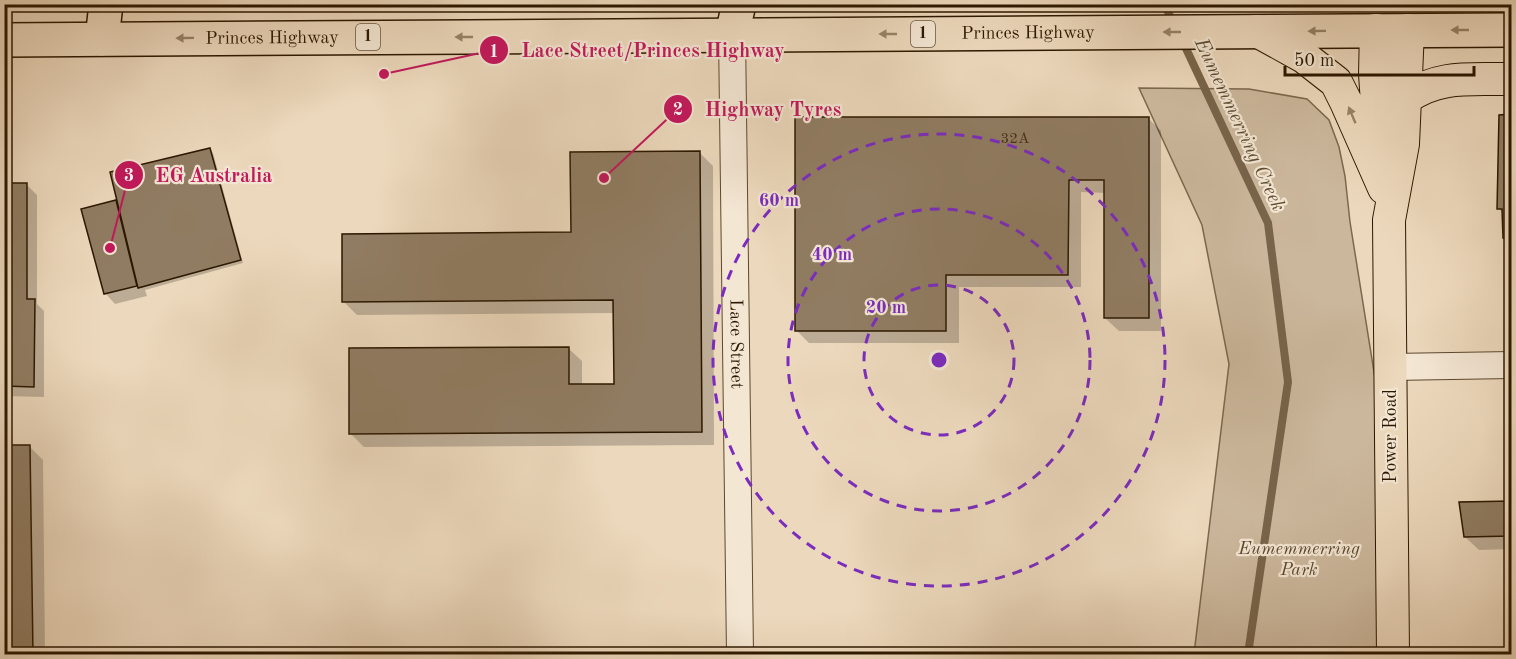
<svg xmlns="http://www.w3.org/2000/svg" width="1516" height="659" viewBox="0 0 1516 659" font-family="'Old Standard TT',serif">
	<style>
		.green { fill: #cbb79c; stroke: #7c684e; stroke-width: 1.5 }
		.shadow { fill: #0003 }
		.lines { fill: none; stroke-linecap: round; stroke-linejoin: round }
		.stream { stroke: #78644a; stroke-width: 8 }
		.building { fill: #907c62; stroke: #2c1800; stroke-width: 1.5 }
		.minor-casing { stroke: #5c482f; stroke-width: 28 }
		.major-casing { stroke: #2c1800; stroke-width: 34 }
		.highway-casing { stroke: #2c1800; stroke-width: 36 }
		.minor { stroke: #f3e6d3; stroke-width: 26 }
		.major { stroke: #ecd8bc; stroke-width: 32 }
		.highway { stroke: #ecd8bc; stroke-width: 33 }
		.oneway { fill: #968267 }
		.ring { fill: none; stroke: #7b2cbf; stroke-width: 3; stroke-dasharray: 10 8 }
		.labels { text-anchor: middle; dominant-baseline: central; stroke-width: 4.5; stroke-linejoin: round; paint-order: stroke }
		.number-label { font-size: 15px; fill: #453118 }
		.shield { fill: #f3e6d3; stroke: #68563f; stroke-width: 1.5 }
		.shield-label { font-size: 16px; font-weight: bold; fill: #2c1800 }
		.street-label { font-size: 18px; fill: #2c1800; stroke: #f3e6d3 }
		.park-label { font-size: 18px; font-style: italic; fill: #5c482f; stroke: #f3e6d3 }
		.water-label { font-size: 20px; font-style: italic; fill: #5f4b32; stroke: #f3e6d3 }
		.centre { fill: #7b2cbf; stroke: #f3e6d3; stroke-width: 3 }
		.ring-label { font-size: 18px; text-anchor: middle; font-weight: bold; fill: #7b2cbf; stroke: #f3e6d3; stroke-width: 4.5; stroke-linejoin: round; paint-order: stroke }
		.leader { fill: none; stroke: #c2185b; stroke-width: 2 }
		.callout-dot { fill: #c2185b; stroke: #f3e6d3; stroke-width: 2 }
		.mark-label { font-size: 18px; text-anchor: middle; font-weight: bold; fill: #fff }
		.callout-label { font-size: 20px; text-anchor: middle; font-weight: bold; fill: #c2185b; stroke: #f3e6d3; stroke-width: 4.5; stroke-linejoin: round; paint-order: stroke }
	</style>
	<rect width="100%" height="100%" fill="#ecd8bc"/>
	<filter id="stains"><feTurbulence type="fractalNoise" baseFrequency=".00333" numOctaves="4"/><feColorMatrix values="0 0 0 0 .2 0 0 0 0 .09 0 0 0 0 .02 0 0 0 .5 -.17"/></filter>
	<radialGradient id="worn" r=".72"><stop offset=".6" stop-color="#630" stop-opacity="0"/><stop offset="1" stop-color="#630" stop-opacity=".3"/></radialGradient>
	<path class="green" d="M1139,88L1249,89L1307,99L1329,120L1339,147L1345,176L1350,222L1390,472L1393,654H1194L1229,364L1202,225Z"/>
	<path class="shadow" d="M1512,116V245L1504,238V214L1499,209Z
		M1148,118L1161,131V331H1119L1105,318L1106,193L1081,192V287H959V343H809L796,330Z
		M210,150L213,153L243,263L145,290L147,296L115,304L105,293L116,201L120,205Z
		M699,152L713,166L714,445L364,447L351,434L568,348L582,361V386H615V313L357,315L344,302L572,234Z
		M26,184L37,195V304L44,311V397L4,396V185Z
		M4,446L30,447L43,460L45,654H4Z
		M1512,503V549L1479,550L1465,537Z"/>
	<g class="lines">
		<path class="stream" d="M1164,4L1174,24
			M1182,40L1268,223L1288,382L1248,654"/>
	</g>
	<path class="building" d="M1512,114V238H1503L1502,209H1497L1499,115Z
		M795,117H1149V318H1104V180H1069L1068,275H946V331H795Z
		M210,148L241,260L138,288L110,172Z
		M700,151L702,432L349,434V348L569,347V384H614L613,300L342,302V234L571,232L570,152Z
		M4,183H27V299H35L34,387L4,386Z
		M116,200L137,286L104,294L81,209Z
		M4,445H30L33,654H4Z
		M1512,501V536L1464,537L1459,502Z"/>
	<g class="lines">
		<defs>
			<g id="minor">
				<path id="s1" d="M732,34L740,654"/>
				<path d="M1391,367L1512,365"/>
			</g>
			<path id="major" d="M1376,30L1375,74L1381,161
				M1257,31L1304,57L1336,82L1346,102L1384,188
				M1406,98C1439,74 1473,80 1512,79
				M1393,654L1389,220L1403,144L1408,30"/>
			<g id="highway">
				<path d="M732,34L739,4"/>
				<path d="M102,39L106,4"/>
				<path id="s2" d="M4,40L1512,30"/>
			</g>
		</defs>
		<use href="#minor" class="minor-casing"/>
		<use href="#major" class="major-casing"/>
		<use href="#highway" class="highway-casing"/>
		<use href="#minor" class="minor"/>
		<use href="#major" class="major"/>
		<use href="#highway" class="highway"/>
	</g>
	<defs><path id="oneway-solid" d="M-6-.8H1V-3.2L6.5 0L1 3.2V.8H-6Z" transform="scale(1.5)"/></defs>
	<g class="oneway">
		<use href="#oneway-solid" transform="translate(1460 30) rotate(180)"/>
		<use href="#oneway-solid" transform="translate(1317 31) rotate(179)"/>
		<use href="#oneway-solid" transform="translate(1172 32) rotate(180)"/>
		<use href="#oneway-solid" transform="translate(888 34) rotate(180)"/>
		<use href="#oneway-solid" transform="translate(464 37) rotate(180)"/>
		<use href="#oneway-solid" transform="translate(185 38) rotate(179)"/>
		<use href="#oneway-solid" transform="translate(1352 115) rotate(-113)"/>
	</g>
	<g class="ring">
		<circle cx="939" cy="360" r="75"/>
		<circle cx="939" cy="360" r="151"/>
		<circle cx="939" cy="360" r="226"/>
	</g>
	<g class="labels">
		<g class="number-label">
			<text x="1015" y="139">32A</text>
		</g>
		<g class="shield">
			<rect x="911" y="21" width="24" height="26" rx="4.5"/>
			<rect x="356" y="24" width="24" height="26" rx="4.5"/>
		</g>
		<g class="shield-label">
			<text x="923" y="34">1</text>
			<text x="368" y="37">1</text>
		</g>
		<g class="street-label">
			<text stroke="none"><textPath href="#s2" startOffset="1024">Princes Highway</textPath></text>
			<text stroke="none"><textPath href="#s2" startOffset="268">Princes Highway</textPath></text>
			<text stroke="none"><textPath href="#s1" startOffset="310">Lace Street</textPath></text>
			<text transform="translate(1391 436) rotate(-90)">Power Road</text>
		</g>
		<g class="park-label">
			<text x="1299" y="549">Eumemmerring<tspan x="1299" dy="21">Park</tspan></text>
		</g>
		<g class="water-label">
			<text transform="translate(1239 125) rotate(65)">Eumemmerring Creek</text>
		</g>
	</g>
	<circle cx="939" cy="360" r="9" class="centre"/>
	<g class="ring-label">
		<text x="779" y="206">60 m</text>
		<text x="832" y="260">40 m</text>
		<text x="886" y="313">20 m</text>
	</g>
	<path class="leader" d="M384 74L494 50M604 178L678 109M110 248L129 175"/>
	<g class="callout-dot">
		<circle cx="384" cy="74" r="6"/>
		<circle cx="604" cy="178" r="6"/>
		<circle cx="110" cy="248" r="6"/>
		<circle cx="494" cy="50" r="15"/>
		<circle cx="678" cy="109" r="15"/>
		<circle cx="129" cy="175" r="15"/>
	</g>
	<g class="mark-label">
		<text x="494" y="57">1</text>
		<text x="678" y="115">2</text>
		<text x="129" y="181">3</text>
	</g>
	<g class="callout-label">
		<text x="653" y="57">Lace Street/Princes Highway</text>
		<text x="773" y="116">Highway Tyres</text>
		<text x="214" y="182">EG Australia</text>
	</g>
	<rect width="1516" height="659" fill="none" stroke="#ecd8bc" stroke-width="24"/>
	<rect x="6" y="6" width="1504" height="647" fill="none" stroke="#2c1800" stroke-width="3"/>
	<rect x="12" y="12" width="1492" height="635" fill="none" stroke="#2c1800" stroke-width="1.5"/>
	<path d="M1285 66v9h189v-9" fill="none" stroke="#2c1800" stroke-width="3"/>
	<text x="1294" y="66" font-size="18" fill="#2c1800" stroke="#f3e6d3" stroke-width="4.5" paint-order="stroke">50 m</text>
	<rect width="100%" height="100%" filter="url(#stains)"/>
	<rect width="100%" height="100%" fill="url(#worn)"/>
</svg>
